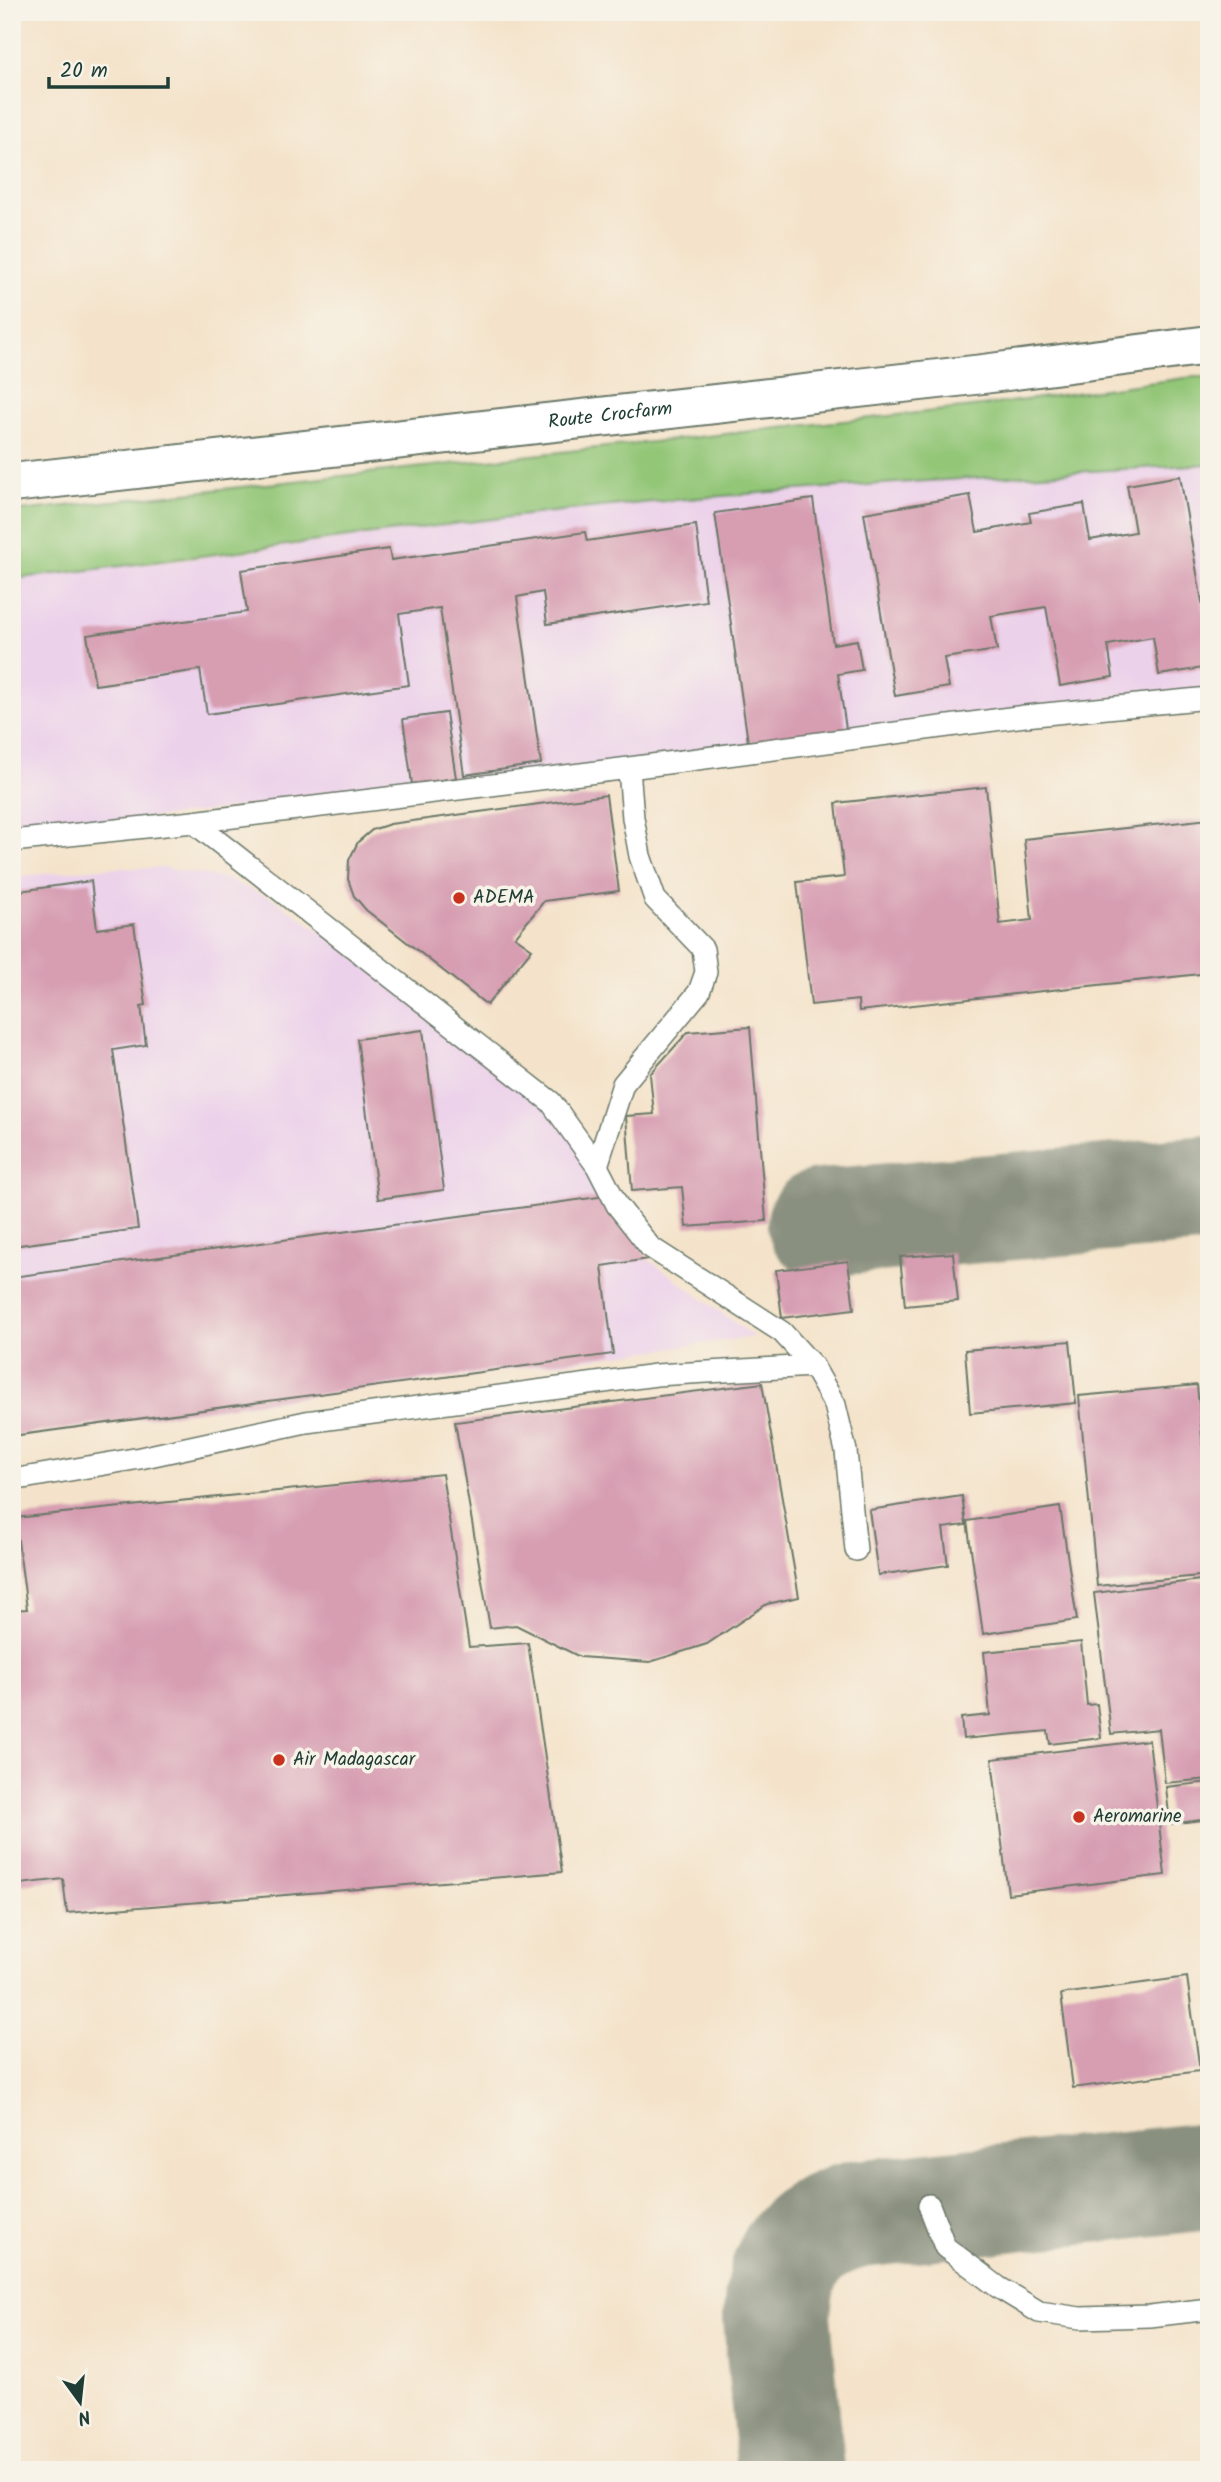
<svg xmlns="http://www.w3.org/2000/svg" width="1221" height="2482" viewBox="0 0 1221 2482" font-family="Kalam,sans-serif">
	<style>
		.built { fill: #ecd1ea }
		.green { fill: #93c677; stroke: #598256; stroke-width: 2 }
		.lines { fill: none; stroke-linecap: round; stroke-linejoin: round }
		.taxiway { stroke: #8a907f; stroke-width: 108 }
		.building { fill: #d79eb2 }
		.service-casing { stroke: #6a7768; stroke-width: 24 }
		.tertiary-casing { stroke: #6a7768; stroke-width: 42 }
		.service { stroke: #fff; stroke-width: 21 }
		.tertiary { stroke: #fff; stroke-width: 38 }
		.poi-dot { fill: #c8321e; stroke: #f7f3e8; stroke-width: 2.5 }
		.labels { text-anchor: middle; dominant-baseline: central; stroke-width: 7; stroke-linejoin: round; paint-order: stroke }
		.street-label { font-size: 19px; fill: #1f3d34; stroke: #f7f3e8 }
		.poi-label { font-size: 19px; fill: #1f3d34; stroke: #f7f3e8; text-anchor: start }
	</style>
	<rect width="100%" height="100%" fill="#f7f3e8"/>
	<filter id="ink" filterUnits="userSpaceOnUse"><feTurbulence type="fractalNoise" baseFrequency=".0143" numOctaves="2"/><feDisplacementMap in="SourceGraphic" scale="14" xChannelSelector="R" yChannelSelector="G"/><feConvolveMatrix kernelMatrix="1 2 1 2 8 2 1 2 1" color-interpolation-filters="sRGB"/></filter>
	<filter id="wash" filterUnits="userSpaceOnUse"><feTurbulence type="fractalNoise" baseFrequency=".00686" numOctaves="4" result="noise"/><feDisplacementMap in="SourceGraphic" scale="28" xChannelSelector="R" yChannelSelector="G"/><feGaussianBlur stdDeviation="1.57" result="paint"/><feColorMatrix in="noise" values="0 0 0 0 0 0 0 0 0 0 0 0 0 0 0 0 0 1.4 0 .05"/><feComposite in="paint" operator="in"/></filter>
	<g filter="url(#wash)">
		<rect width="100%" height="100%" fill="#f4e3ca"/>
		<path class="built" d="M1209,464V695L12,834V579L176,561L570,510L806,489Z
			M101,868H165L223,878L274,899L330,938L573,1130L606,1196L648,1259L754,1337L12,1436V877Z"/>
		<path class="green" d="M1192,377H1209V464C996,477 782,488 570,510C384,531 198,558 12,579V512L981,406Z"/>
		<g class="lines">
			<path class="taxiway" d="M821,1223L1209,1189
				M791,2470L777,2318C779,2260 800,2228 859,2214L1209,2176"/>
		</g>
		<g id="blocks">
			<path class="building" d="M1180,476L1209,642V667L1159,675L1153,637L1108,645L1113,677L1060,686L1046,607L991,616L997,650L944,658L949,687L895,696L864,513L970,495L977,532L1031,522L1029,513L1084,504L1090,540L1135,532L1127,485Z
				M813,499L833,644L857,640L862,670L838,674L846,729L748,742L715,513Z
				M696,525L706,601L547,624L543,592L517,597L541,764L464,775L440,608L399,614L409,685L207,714L200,670L95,685L87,635L247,612L241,570L389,549L391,560L585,532L587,541Z
				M446,713L456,778L412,784L403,719Z
				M986,787L1000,924L1032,920L1024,839L1209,819V973L859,1011L858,1000L811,1005L797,882L844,877L836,803Z
				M606,795L619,891L544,901L515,937L532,949L487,1005L366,910L354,896L348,879L349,860L358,842L372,830L390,824Z
				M91,881L97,929L134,924L146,1005L141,1006L146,1045L113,1050L138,1229L12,1246V892Z
				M750,1027L766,1221L686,1227L682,1187L632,1191L626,1116L654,1114L650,1074L688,1032Z
				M423,1030L444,1190L378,1199L357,1039Z
				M606,1196L648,1259L602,1266L613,1354L12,1436V1277Z
				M953,1253L958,1301L905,1306L900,1257Z
				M848,1261L854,1309L782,1318L776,1270Z
				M1070,1341L1076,1403L970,1413L965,1350Z
				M762,1383L799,1597L767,1604L707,1644L650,1662L580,1657L516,1625L490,1628L455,1422Z
				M1197,1385L1209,1510V1575L1097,1586L1079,1396Z
				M442,1474L469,1647L528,1643L562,1872L67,1913L63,1879L12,1885V1610L27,1609L15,1518Z
				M962,1496L966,1525L943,1528L948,1565L878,1575L869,1510Z
				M1060,1507L1077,1620L983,1634L967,1521Z
				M1209,1579V1779L1165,1783L1159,1729L1111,1734L1094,1593Z
				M1081,1642L1087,1705L1097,1704L1101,1738L1050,1744L1048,1731L963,1739L961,1718L990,1715L984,1652Z
				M1149,1740L1165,1875L1008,1894L992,1759Z
				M1209,1782V1819L1170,1824L1166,1787Z
				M1187,1977L1200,2071L1073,2088L1061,1994Z"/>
		</g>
	</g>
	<g filter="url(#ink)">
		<use href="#blocks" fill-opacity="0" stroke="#6a7768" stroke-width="2"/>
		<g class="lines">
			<defs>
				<path id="service" d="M629,768L1025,716L1209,698
					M193,822L629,768L633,818L640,856L655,899L703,949L706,972L699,992L623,1084L597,1166
					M12,841L193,822L551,1102L597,1166L617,1205L650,1247L782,1332L813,1366L835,1405L846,1451L856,1550
					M12,1480L140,1458L306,1422L656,1375L813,1366
					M929,2205L945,2247L998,2287L1039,2312L1080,2318L1150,2316L1209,2309"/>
				<g id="tertiary">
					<path id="s1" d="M12,483L983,374L1209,345"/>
				</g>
			</defs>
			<use href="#service" class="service-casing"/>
			<use href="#tertiary" class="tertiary-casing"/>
			<use href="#service" class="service"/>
			<use href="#tertiary" class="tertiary"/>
		</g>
	</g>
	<g class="poi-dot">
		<circle cx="459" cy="898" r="7"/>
		<circle cx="279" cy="1760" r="7"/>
		<circle cx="1079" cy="1817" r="7"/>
	</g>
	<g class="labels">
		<g class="street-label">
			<text stroke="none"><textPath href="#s1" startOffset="602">Route Crocfarm</textPath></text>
		</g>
		<g class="poi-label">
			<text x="473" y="898">ADEMA</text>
			<text x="293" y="1760">Air Madagascar</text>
			<text x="1093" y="1817">Aeromarine</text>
		</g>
	</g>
	<rect width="1221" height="2482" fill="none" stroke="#f7f3e8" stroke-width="42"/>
	<g transform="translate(80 2402) rotate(165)" stroke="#f7f3e8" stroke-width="5" paint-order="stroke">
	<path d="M0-5L12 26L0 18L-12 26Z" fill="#1f3d34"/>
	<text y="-10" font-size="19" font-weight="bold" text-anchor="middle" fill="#1f3d34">N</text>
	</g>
	<path d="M49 77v10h119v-10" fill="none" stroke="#1f3d34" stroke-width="3.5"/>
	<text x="60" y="77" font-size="21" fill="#1f3d34" stroke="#f7f3e8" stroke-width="5" paint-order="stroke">20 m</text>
</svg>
